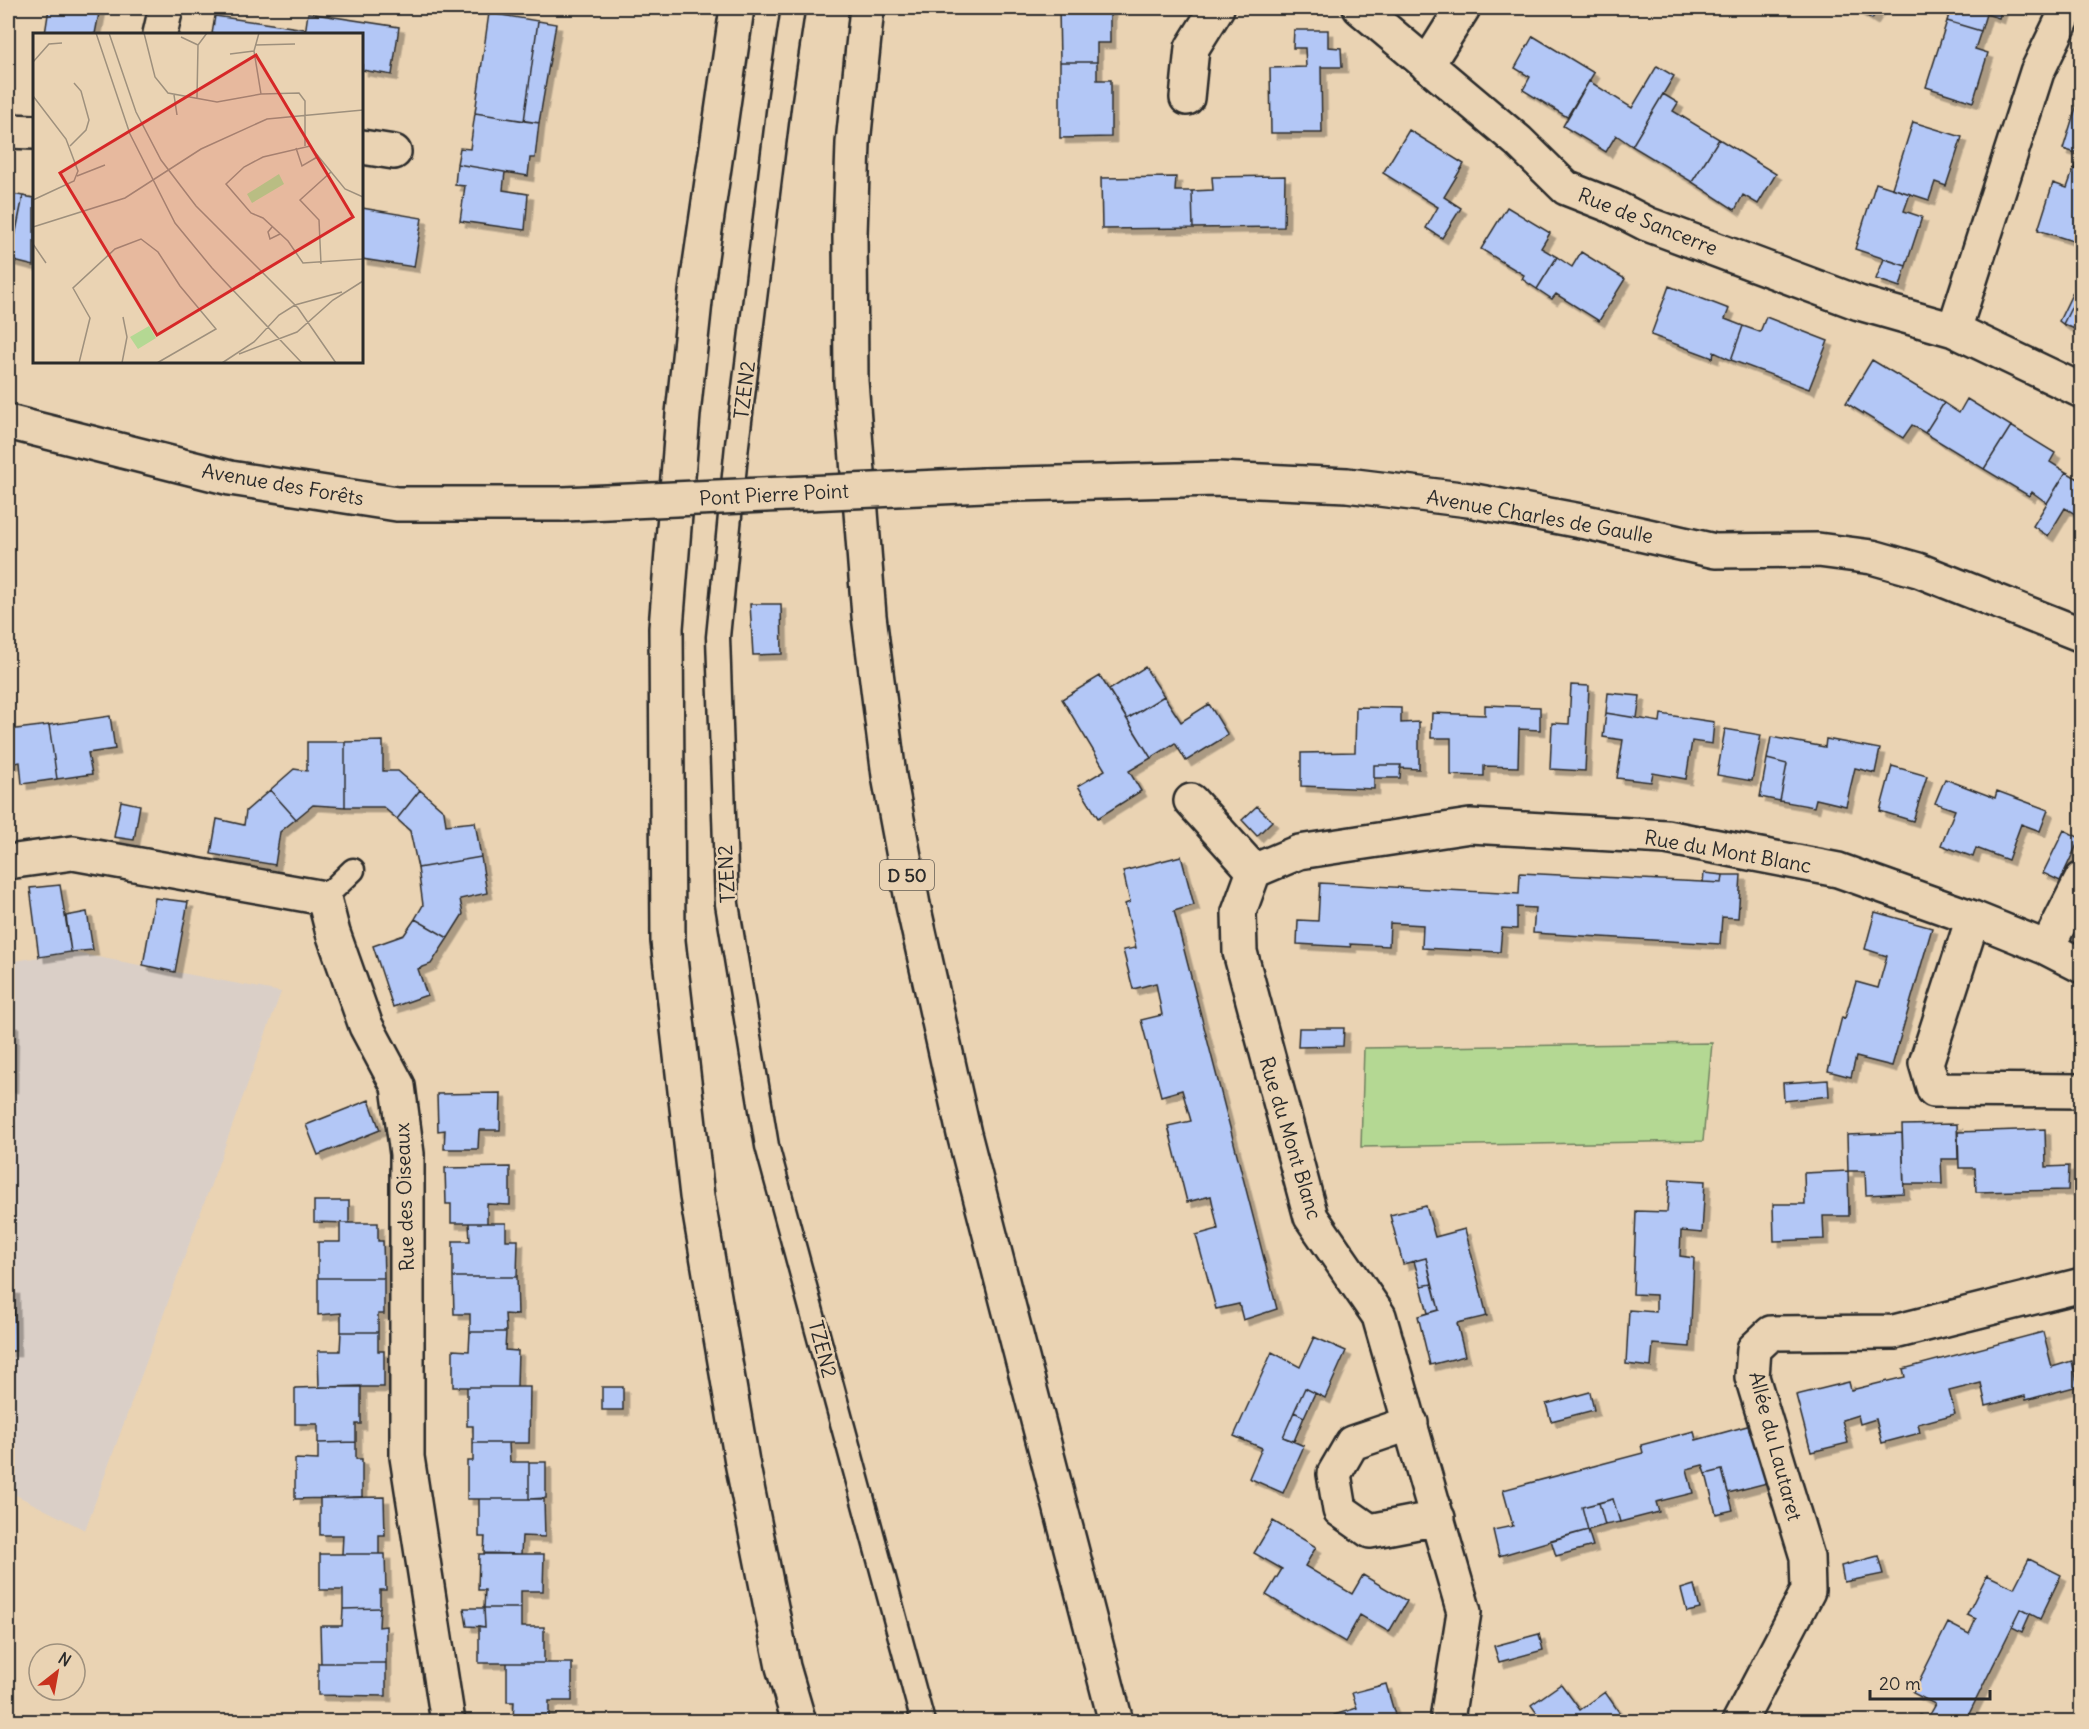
<svg xmlns="http://www.w3.org/2000/svg" width="2089" height="1729" viewBox="0 0 2089 1729" font-family="Delius,sans-serif">
	<style>
		.built { fill: #dacfc7 }
		.green { fill: #b4d893; stroke: #70825f; stroke-width: 1.5 }
		.building { fill: #b3c7f6; stroke: #2b2b2b; stroke-width: 1.5; filter: url(#shadow) }
		.lines { fill: none; stroke-linecap: round; stroke-linejoin: round }
		.service-casing { stroke: #2b2b2b; stroke-width: 27 }
		.minor-casing { stroke: #2b2b2b; stroke-width: 38 }
		.primary-casing { stroke: #2b2b2b; stroke-width: 38 }
		.service { stroke: #ead3b3; stroke-width: 22 }
		.minor { stroke: #ead3b3; stroke-width: 33 }
		.primary { stroke: #ead3b3; stroke-width: 33 }
		.minor-bridge-casing { stroke: #2b2b2b; stroke-width: 38; stroke-linecap: butt }
		.minor-bridge { stroke: #ead3b3; stroke-width: 33 }
		.labels { text-anchor: middle; dominant-baseline: central; stroke-width: 5; stroke-linejoin: round; paint-order: stroke }
		.shield { fill: #ead3b3; stroke: #645d54; stroke-width: 1.5 }
		.shield-label { font-size: 18px; font-weight: bold; fill: #2b2b2b }
		.street-label { font-size: 20px; fill: #2b2b2b; stroke: #ead3b3 }
		.inset-road { fill: none; stroke: #9e907d; stroke-width: 1.5 }
		.view { fill: #d62828; fill-opacity: 0.15; stroke: #d62828; stroke-width: 3 }
		.inset-edge { fill: none; stroke: #2b2b2b; stroke-width: 3 }
	</style>
	<defs>
		<filter id="shadow"><feDropShadow dx="5.5" dy="5.5" stdDeviation="0" flood-color="#0004"/></filter>
	</defs>
	<rect width="100%" height="100%" fill="#ead3b3"/>
	<filter id="ink" filterUnits="userSpaceOnUse"><feTurbulence type="fractalNoise" baseFrequency=".0167" numOctaves="2"/><feDisplacementMap in="SourceGraphic" scale="12" xChannelSelector="R" yChannelSelector="G"/><feConvolveMatrix kernelMatrix="1 2 1 2 8 2 1 2 1" color-interpolation-filters="sRGB"/></filter>
	<g filter="url(#ink)">
		<path class="built" d="M71,952L281,992L85,1530L8,1491V962Z"/>
		<path class="green" d="M1712,1043L1703,1141L1361,1147L1364,1048Z"/>
		<path class="building" d="M49,8H100L95,34H45Z
			M1059,8H1110V43H1097V62H1060Z
			M1854,8H1879L1872,19Z
			M1951,8H2002L1999,18L1986,14L1981,31L1947,21Z
			M308,13L399,27L392,75L362,70V34H305Z
			M489,13L538,21L524,121L475,113Z
			M215,16L305,29V34H212Z
			M538,21L556,24L539,123L524,121Z
			M1947,21L1981,31L1975,49L1988,53L1973,102L1926,87Z
			M1294,30H1328V47L1341,48L1342,67H1321L1322,133H1271L1270,68L1306,67L1305,48H1293Z
			M1533,36L1594,73L1567,117L1523,90L1530,77L1515,68Z
			M1060,62H1097V80H1111V137L1060,138Z
			M1657,66L1674,76L1632,146L1616,135L1606,152L1563,126L1589,81L1632,108Z
			M1663,94L1678,103L1673,111L1719,139L1692,182L1632,146Z
			M2078,101L2082,102V171L2074,168L2079,154L2063,149Z
			M475,113L539,123L535,158H530L528,176L457,164L460,148L470,149Z
			M1913,122L1962,137L1946,186L1935,182L1929,200L1892,188Z
			M1409,130L1464,164L1444,197L1461,208L1442,238L1426,228L1438,207L1383,173Z
			M1719,139L1776,174L1758,204L1743,195L1735,210L1692,182Z
			M457,164L505,172L503,190L528,194L525,230L460,221L465,186L455,185Z
			M2074,168L2082,171V244L2038,230L2053,183L2067,188Z
			M1285,176L1284,227L1193,228L1192,191L1213,190L1212,177Z
			M1176,177L1175,191H1192L1193,228L1102,229L1101,178Z
			M1876,183L1910,194L1904,211L1922,217L1906,266L1855,249Z
			M8,193L23,196L14,242L8,241Z
			M23,196L34,198V266L10,260Z
			M1507,207L1550,233L1541,248L1557,257L1537,289L1522,279L1524,275L1481,249Z
			M362,208L422,218L414,267L362,259Z
			M1581,252L1625,279L1599,321L1556,294L1552,299L1537,289L1557,257L1572,267Z
			M1884,259L1906,266L1900,287L1876,279Z
			M2082,275V332L2063,324L2079,292L2074,290Z
			M1669,286L1729,309L1725,319L1743,326L1731,360L1714,352L1713,358L1651,335Z
			M2074,290L2079,292L2063,324L2059,321Z
			M1766,317L1828,341L1809,389L1731,360L1743,326L1760,332Z
			M1872,360L1944,403L1925,433L1912,425L1903,438L1846,403Z
			M1967,399L2011,426L1984,469L1925,433L1944,403L1959,413Z
			M2011,426L2055,453L2050,462L2066,472L2047,503L2032,492L2029,496L1984,469Z
			M2066,472L2082,481V518L2065,508L2048,536L2033,526Z
			M750,604H781L782,654L753,655Z
			M1145,667L1164,696L1127,719L1109,690Z
			M1100,676L1151,758L1129,771L1141,791L1098,818L1078,786L1105,770L1062,699Z
			M1571,685L1589,686L1585,771L1550,769L1552,723L1569,724Z
			M1608,693L1640,696L1637,718L1606,713Z
			M1164,696L1181,722L1209,704L1228,735L1186,761L1175,743L1151,758L1127,719Z
			M1485,705L1540,707V730L1519,729L1518,767L1484,766V776L1451,775V738H1431L1432,713L1485,715Z
			M1356,707L1401,708V723L1419,722V769L1400,768L1401,765H1374V789L1301,786V753L1355,752Z
			M1606,713L1660,722L1661,714L1714,722L1712,744L1692,741L1686,779L1653,773L1651,782L1617,778L1623,740L1603,737Z
			M110,716L115,749L88,753L92,774L57,779L49,725Z
			M49,725L57,779L22,784L20,762L8,764V730Z
			M1725,729L1761,735L1752,781L1717,775Z
			M1771,737L1825,747L1826,739L1880,749L1875,773L1855,768L1846,806L1816,799L1814,807L1780,801L1787,764L1767,759Z
			M383,741V771H398L420,790L397,819L383,807H345V742Z
			M307,742H345V807L313,805L296,819L270,790L294,769L307,771Z
			M1767,759L1787,764L1780,801L1760,797Z
			M1374,765H1401L1400,778H1374Z
			M1892,766L1927,776L1913,821L1880,811Z
			M1945,779L1995,798L1997,791L2048,810L2040,831L2021,824L2008,860L1976,848L1973,857L1941,845L1955,810L1935,803Z
			M270,790L296,819L280,832L275,865L211,854L217,819L244,825L246,811Z
			M420,790L444,811L446,825L475,822L481,857L418,868L410,831L397,819Z
			M121,801L140,805L134,840L114,837Z
			M1257,806L1272,821L1257,836L1242,820Z
			M2064,830L2080,838L2060,881L2043,873Z
			M1181,856L1194,905L1174,911L1277,1309L1243,1320L1239,1304L1216,1309L1196,1235L1218,1229L1211,1196L1187,1202L1168,1126L1191,1121L1182,1090L1161,1096L1141,1020L1162,1015L1156,983L1133,989L1123,950L1136,948L1125,904L1130,902L1123,871Z
			M481,857L487,893L460,899L463,914L448,938L415,919L423,905L418,868Z
			M1520,873L1722,883L1723,875H1741L1738,918L1722,917L1720,944L1533,933L1535,908L1517,907V929L1502,928L1500,952L1422,948L1423,925L1390,923L1389,946L1350,944L1351,947L1297,944L1298,920L1318,921L1320,883L1519,894Z
			M1704,873L1723,875L1722,883L1703,882Z
			M60,885L71,952L39,957L30,888Z
			M155,898L188,902L175,972L143,965Z
			M87,912L93,950L71,952L66,916Z
			M1875,912L1932,928L1892,1066L1856,1057L1851,1077L1828,1071L1842,1017L1845,1018L1856,982L1878,988L1887,956L1865,949Z
			M415,919L448,938L431,964L418,969L427,995L393,1007L373,946L404,935Z
			M8,1023H13L12,1087H8Z
			M1299,1028H1344L1343,1046L1298,1047Z
			M1828,1080L1829,1096L1784,1101L1783,1083Z
			M501,1093L500,1130H479L478,1149H444L445,1130L438,1131L437,1094Z
			M369,1100L380,1130L318,1155L306,1125Z
			M1957,1124L1958,1159H1941L1942,1184H1904L1902,1125Z
			M2045,1129L2046,1167L2069,1166L2068,1190L1976,1192L1975,1168H1959L1958,1132Z
			M1902,1133L1904,1193L1866,1195L1865,1171H1848L1847,1135Z
			M510,1167V1205L487,1204V1223H451V1204H446L445,1168Z
			M1848,1171L1849,1216H1823L1824,1239L1774,1241L1773,1204H1805L1804,1173Z
			M1670,1179L1705,1181L1702,1233L1681,1231L1680,1256L1694,1258L1690,1347L1653,1344L1651,1367L1626,1364L1629,1310L1656,1312V1295L1633,1294L1636,1211L1667,1212Z
			M314,1201H349V1223L314,1222Z
			M1426,1206L1435,1237L1465,1229L1487,1316L1457,1323L1465,1356L1430,1365L1418,1316L1439,1310L1426,1258L1403,1264L1390,1215Z
			M340,1223H378V1241H383L384,1278H318V1242H340Z
			M469,1223H506V1240H518L517,1277H453V1241H470Z
			M1426,1258L1432,1284L1421,1286L1414,1261Z
			M453,1277H517L518,1315L505,1314L506,1332H470V1314H454Z
			M318,1278H384V1314H378V1332H341V1313L318,1315Z
			M1432,1284L1439,1310L1428,1313L1421,1286Z
			M8,1289H14L15,1351H8Z
			M341,1332H378V1351H384V1387H319L318,1351H340Z
			M470,1332H506L505,1350L518,1351L517,1387H453V1350L469,1351Z
			M2043,1332L2052,1367L2072,1361L2078,1386L2026,1400L2025,1396L1986,1406L1981,1383L1949,1391L1955,1414L1918,1424L1920,1433L1882,1443L1876,1419L1860,1424L1858,1415L1842,1420L1848,1443L1811,1452L1796,1395L1849,1382L1851,1390L1905,1377L1903,1369Z
			M1314,1337L1346,1351L1325,1398L1305,1388L1294,1412L1283,1437L1304,1446L1283,1493L1249,1478L1262,1448L1234,1436L1272,1352L1300,1367Z
			M361,1386V1424H356V1442L318,1443V1424H295V1388Z
			M467,1387H530L529,1443H473V1426H467Z
			M602,1387H623V1410H602Z
			M1305,1388L1315,1393L1304,1417L1294,1412Z
			M1590,1392L1594,1410L1551,1421L1546,1404Z
			M1294,1412L1304,1417L1294,1441L1283,1437Z
			M1751,1425L1767,1483L1728,1493L1722,1470L1706,1474L1703,1465L1687,1469L1693,1493L1656,1502L1659,1512L1620,1522L1613,1499L1582,1507L1588,1530L1499,1556L1493,1530L1513,1526L1503,1490L1643,1453L1641,1445L1694,1431L1696,1440Z
			M356,1442V1459H362V1497L295,1499V1459L318,1460V1443Z
			M473,1443H509L510,1462H529V1499H467V1461H473Z
			M529,1462H546V1498L529,1499Z
			M1722,1470L1733,1510L1716,1514L1706,1474Z
			M384,1497L385,1535H379V1554H342L343,1535H320V1498Z
			M479,1499H544L545,1537L522,1536L521,1554L484,1553L485,1537H479Z
			M1613,1499L1620,1522L1605,1525L1599,1503Z
			M1599,1503L1605,1525L1588,1530L1582,1507Z
			M1273,1521L1316,1547L1305,1566L1352,1594L1363,1575L1407,1601L1389,1632L1360,1615L1345,1642L1266,1595L1282,1569L1254,1553Z
			M1588,1530L1593,1546L1556,1556L1551,1540Z
			M320,1554H385L386,1590H380V1608L343,1609V1590H320Z
			M479,1554H544L543,1591H521V1608H484L485,1590H478Z
			M1878,1556L1883,1574L1844,1582L1841,1566Z
			M2029,1559L2061,1575L2040,1619L2021,1609L1965,1722H1917L1920,1715L1927,1718L1935,1704L1913,1693L1948,1623L1969,1634L1976,1619L1967,1615L1987,1575L2014,1588Z
			M1694,1585L1700,1609L1687,1612L1681,1589Z
			M380,1608L379,1627L386,1626V1663H321L320,1626H342L343,1609Z
			M464,1608H484L485,1627L467,1626Z
			M484,1608H521V1627H544V1663H479V1626L485,1627Z
			M2021,1609L2030,1614L2022,1632L2012,1627Z
			M1539,1634L1543,1650L1499,1662L1494,1646Z
			M318,1663H386V1696L318,1695Z
			M507,1663H572V1701H549V1719H513L514,1702H507Z
			M1386,1684L1397,1722H1335L1334,1715L1357,1708L1352,1693Z
			M1561,1684L1580,1710L1605,1692L1626,1722H1543L1531,1705Z"/>
		<g class="lines">
			<defs>
				<path id="service" d="M793,8L780,96L737,445L718,637L727,904L767,1146L923,1722
					M324,898L353,870"/>
				<path id="minor" d="M1360,8L1518,141L1566,188L1612,206L1647,224L1859,303L1954,330L2082,391
					M160,34L166,8
					M1427,65L1463,8
					M1187,98L1192,48L1217,8
					M8,131L34,132
					M362,147L394,152
					M1954,330L2037,72L2068,8
					M8,422L230,478L397,504H564
					M984,485L1217,479L1347,485L1469,500L1586,522L1715,551L1818,550L1872,557L1918,570L2082,635
					M1191,801L1254,871
					M8,862L73,853L324,898L333,933L366,1026L398,1086L407,1154V1457L448,1722
					M1973,918L1926,1063L1934,1090L2082,1091
					M2047,948L2082,879
					M1411,1423L1352,1443L1334,1474L1340,1510L1370,1531L1438,1518
					M1450,1722L1448,1713L1464,1612L1379,1316L1311,1217L1240,952L1239,912L1254,871L1299,852L1470,826L1666,837L1838,870L1973,918L2047,948L2082,966
					M1739,1722L1808,1591L1807,1557L1752,1377L1754,1349L1771,1333L1894,1332L2082,1285"/>
				<path id="primary" d="M737,8L696,292L683,414L666,628L668,941L697,1196L742,1462L783,1667L799,1722
					M867,8L853,143L850,234L851,381L869,616L889,776L913,905L964,1134L1116,1722"/>
			</defs>
			<use href="#service" class="service-casing"/>
			<use href="#minor" class="minor-casing"/>
			<use href="#primary" class="primary-casing"/>
			<use href="#service" class="service"/>
			<use href="#minor" class="minor"/>
			<use href="#primary" class="primary"/>
			<defs>
				<path id="minor-bridge" d="M564,504L984,485"/>
			</defs>
			<use href="#minor-bridge" class="minor-bridge-casing"/>
			<use href="#minor-bridge" class="minor-bridge"/>
		</g>
	</g>
	<g class="labels">
		<rect class="shield" x="880" y="860" width="54" height="30" rx="4.5"/>
		<g class="shield-label">
			<text x="907" y="875">D 50</text>
		</g>
		<g class="street-label">
			<text transform="translate(1648 221) rotate(22)">Rue de Sancerre</text>
			<text transform="translate(744 390) rotate(-83)">TZEN2</text>
			<text transform="translate(283 484) rotate(10)">Avenue des Forêts</text>
			<text transform="translate(774 494) rotate(-3)">Pont Pierre Point</text>
			<text transform="translate(1540 516) rotate(10)">Avenue Charles de Gaulle</text>
			<text transform="translate(1728 851) rotate(10)">Rue du Mont Blanc</text>
			<text transform="translate(726 874) rotate(-93)">TZEN2</text>
			<text transform="translate(1291 1138) rotate(73)">Rue du Mont Blanc</text>
			<text transform="translate(404 1197) rotate(-92)">Rue des Oiseaux</text>
			<text transform="translate(823 1349) rotate(75)">TZEN2</text>
			<text transform="translate(1776 1446) rotate(75)">Allée du Lautaret</text>
		</g>
	</g>
	<g transform="translate(33 33)">
		<rect width="330" height="330" fill="#ead3b3"/>
		<path d="M246,141L251,151L219,170L214,161ZM116,293L123,305L105,316L97,304Z" fill="#b4d893"/>
		<path class="inset-road" d="M63,0L97,101L142,190L179,235L269,330M76,0L103,79L128,127L163,173L265,275L303,330M111,0L122,44L135,60L184,69L228,61L266,60L272,68V113M226,0L221,18L228,61M148,4L165,12M222,12L262,11M197,21L221,18M0,29L16,11L29,10M141,62L144,82M0,63L33,106L45,138L41,148L0,167M164,65L165,12L174,0M37,113L53,97L56,87L48,58L41,50M263,115L269,133L286,123M44,143L72,132M330,164L312,156L277,113L230,124L211,134L193,151L218,180L230,185L255,208L270,230L330,226M0,194L92,165L168,116L234,86L330,77M239,194L235,199L237,206L247,201M0,211L13,230M288,231L286,187L267,167L298,139M206,321L264,299L300,267L330,248M46,330L57,285L40,255L82,216L108,206L125,219L147,253L183,296L124,330M89,330L94,304L90,284M189,330L221,309L246,282L262,272L309,259"/>
		<path class="view" d="M223,22L320,184L124,302L27,140Z"/>
		<rect width="330" height="330" class="inset-edge"/>
	</g>
	<rect width="2089" height="1729" fill="none" stroke="#ead3b3" stroke-width="30"/>
	<rect x="15" y="15" width="2059" height="1699" fill="none" stroke="#2b2b2b" stroke-width="2" filter="url(#ink)"/>
	<g transform="translate(57 1672) rotate(31)"><circle r="28" fill="#ead3b3" stroke="#9e907d" stroke-width="1.5"/>
	<path d="M0-4.5L10 22L0 15L-10 22Z" fill="#c8321e"/>
	<text y="-9" font-size="16" font-weight="bold" text-anchor="middle" fill="#2b2b2b">N</text>
	</g>
	<path d="M1870 1690v9h120v-9" fill="none" stroke="#2b2b2b" stroke-width="3"/>
	<text x="1879" y="1690" font-size="18" fill="#2b2b2b" stroke="#ead3b3" stroke-width="4.5" paint-order="stroke">20 m</text>
</svg>
